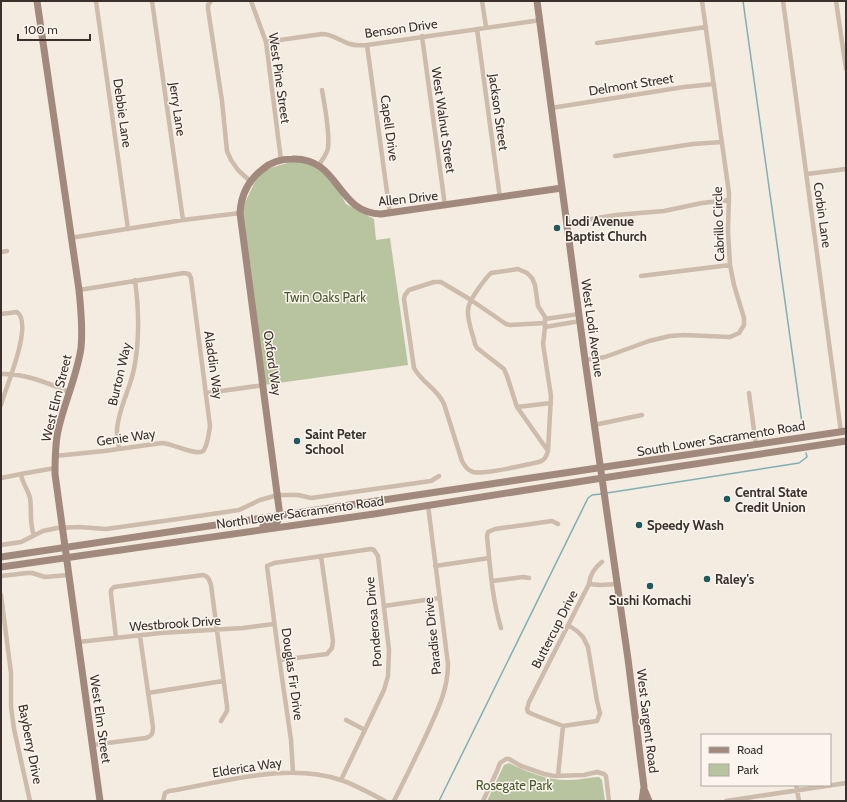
<svg xmlns="http://www.w3.org/2000/svg" width="847" height="802" viewBox="0 0 847 802" font-family="Cabin,sans-serif">
	<style>
		.green { fill: #b8c4a0 }
		.lines { fill: none; stroke-linecap: round; stroke-linejoin: round }
		.stream { stroke: #7fb0b2; stroke-width: 1.5 }
		.street { stroke: #cdbbac; stroke-width: 4.5 }
		.secondary { stroke: #a18a7d; stroke-width: 7 }
		.poi-dot { fill: #1f5a5e; stroke: #fbf5ee; stroke-width: 1.5 }
		.labels { text-anchor: middle; dominant-baseline: central; stroke-width: 3; stroke-linejoin: round; paint-order: stroke }
		.street-label { font-size: 13px; fill: #3b302b; stroke: #fbf5ee }
		.poi-label { font-size: 13px; font-weight: bold; fill: #3b302b; stroke: #fbf5ee; text-anchor: start }
		.park-label { font-size: 13px; fill: #4a5a2e; stroke: #fbf5ee }
	</style>
	<rect width="100%" height="100%" fill="#f4ebe1"/>
	<path class="green" d="M301,159L329,173L346,204L374,219L376,240L390,238L408,365L264,385L240,213L260,171Z
		M509,763C529,773 549,781 571,780C581,780 590,777 599,777L602,780L605,801H487L504,765Z"/>
	<g class="lines">
		<path class="stream" d="M743,1L803,430
			M607,493L799,463L807,457L806,453
			M439,801L588,498L592,495L601,494"/>
		<path class="street" d="M96,1L128,229
			M152,1L183,220
			M211,1L208,5V9L222,101L227,151L231,160L238,170L250,181
			M251,1L266,42L281,160
			M482,1L486,27
			M783,1L841,432
			M836,1L846,69
			M477,29L500,198
			M422,36L445,206
			M266,42L322,34C333,34 340,41 350,44C356,46 361,45 367,45L541,20
			M597,43L706,27
			M367,45L390,214
			M551,108L684,87L714,84
			M615,156L693,144L722,142
			M319,165C322,160 327,154 328,148C330,131 325,108 322,90
			M807,174L846,169
			M566,223L616,215L664,211L702,203L729,200
			M70,238L183,220L240,213
			M1,252L7,251
			M641,276L730,265
			M1,314L17,312C34,324 5,389 1,405
			M545,319L579,314
			M545,323L510,325L506,324L471,300L441,282H434L409,290L405,295L404,299L414,368C422,383 437,388 444,404L462,461C465,466 467,470 473,472C484,475 525,465 539,462C545,460 546,457 548,451L551,396L543,344L545,327V317L538,306L535,285L532,278L527,273L518,269L491,273C484,280 468,301 468,310C467,321 473,334 475,344L477,348L504,369L507,376L517,407L548,451
			M545,327L580,321
			M585,360L605,357L649,341L670,336L684,335L730,337L739,333L744,325V318L734,285L730,265L728,231L729,193L702,1
			M1,374C24,373 48,383 69,392
			M207,393L264,385
			M749,393L756,445
			M517,407L551,403
			M594,425L642,415
			M119,449C118,443 117,436 117,430C118,410 130,389 134,369C140,339 139,310 135,280
			M55,456L104,451L162,443C172,443 198,458 204,450C208,443 209,433 210,426L191,278L189,274L184,273L79,290
			M21,474L55,468
			M1,478L21,474C22,483 28,489 30,498C32,510 29,524 34,535
			M1,545L21,542L43,531L57,528L79,527L106,529L185,518L239,510L260,500L278,495H298L311,498L431,481L439,476
			M435,566L489,558
			M1,576L27,573H32L45,577L68,575
			M492,581L523,577L529,578
			M589,584L600,585L617,584
			M1,595L11,673V707L14,729L30,801
			M384,606L439,598
			M568,625L577,631L583,637L588,647L597,701L600,713L597,721L563,726L532,714L528,712L527,709L529,702L589,584C590,574 594,568 602,562
			M501,628C492,599 490,566 487,536L488,532L495,529L552,521L558,524
			M116,638L111,594V590L114,587L203,575C208,576 209,579 211,585L227,706V711L221,721
			M78,642L161,633L243,628L274,624
			M280,660L327,654L332,648L333,641L321,556
			M148,693L223,681
			M346,720L365,730
			M92,745L146,738C152,736 153,733 153,727L140,636
			M293,772L291,740L277,643L267,566L274,563L371,549L374,550L378,556L389,650L388,676L384,690L341,780
			M558,776L563,726
			M796,785L799,801
			M163,801L165,793L169,791C225,782 286,762 341,780C356,785 371,794 385,801
			M394,801C406,777 418,753 429,729C439,707 448,688 448,664L428,505
			M483,801L497,771L500,763L506,759H509L521,766L544,774L554,776L584,775L597,772L604,774L606,776L609,801
			M726,801L846,783"/>
		<path class="secondary" d="M37,1L79,290C81,309 83,328 81,348C77,376 64,403 58,431C55,445 55,459 55,474L100,801
			M537,1L585,360L628,659L644,787L642,801
			M263,526L277,522L280,516L240,213C241,194 248,180 263,169C271,162 282,159 292,159C340,157 336,213 381,214L562,188
			M1,557L846,431
			M1,567L374,514L596,479L846,441
			M644,789L649,801"/>
	</g>
	<g class="poi-dot">
		<circle cx="557" cy="228" r="4"/>
		<circle cx="297" cy="441" r="4"/>
		<circle cx="727" cy="499" r="4"/>
		<circle cx="639" cy="525" r="4"/>
		<circle cx="707" cy="579" r="4"/>
		<circle cx="650" cy="586" r="4"/>
	</g>
	<g class="labels">
		<g class="street-label">
			<text transform="translate(401 28) rotate(-8)">Benson Drive</text>
			<text transform="translate(280 78) rotate(82)">West Pine Street</text>
			<text transform="translate(631 84) rotate(-9)">Delmont Street</text>
			<text transform="translate(178 109) rotate(82)">Jerry Lane</text>
			<text transform="translate(499 112) rotate(82)">Jackson Street</text>
			<text transform="translate(123 113) rotate(82)">Debbie Lane</text>
			<text transform="translate(444 120) rotate(82)">West Walnut Street</text>
			<text transform="translate(390 128) rotate(82)">Capell Drive</text>
			<text transform="translate(408 198) rotate(-6)">Allen Drive</text>
			<text transform="translate(823 215) rotate(82)">Corbin Lane</text>
			<text transform="translate(718 224) rotate(-92)">Cabrillo Circle</text>
			<text transform="translate(593 328) rotate(82)">West Lodi Avenue</text>
			<text transform="translate(273 363) rotate(82)">Oxford Way</text>
			<text transform="translate(214 365) rotate(82)">Aladdin Way</text>
			<text transform="translate(119 374) rotate(-77)">Burton Way</text>
			<text transform="translate(56 398) rotate(-76)">West Elm Street</text>
			<text transform="translate(126 437) rotate(-8)">Genie Way</text>
			<text transform="translate(721 438) rotate(-9)">South Lower Sacramento Road</text>
			<text transform="translate(300 512) rotate(-8)">North Lower Sacramento Road</text>
			<text transform="translate(373 622) rotate(-95)">Ponderosa Drive</text>
			<text transform="translate(175 623) rotate(-4)">Westbrook Drive</text>
			<text transform="translate(554 629) rotate(-63)">Buttercup Drive</text>
			<text transform="translate(432 636) rotate(-96)">Paradise Drive</text>
			<text transform="translate(293 674) rotate(82)">Douglas Fir Drive</text>
			<text transform="translate(101 719) rotate(82)">West Elm Street</text>
			<text transform="translate(648 721) rotate(83)">West Sargent Road</text>
			<text transform="translate(31 744) rotate(79)">Bayberry Drive</text>
			<text transform="translate(247 767) rotate(-9)">Elderica Way</text>
		</g>
		<g class="poi-label">
			<text x="565" y="221">Lodi Avenue<tspan x="565" dy="15">Baptist Church</tspan></text>
			<text x="305" y="434">Saint Peter<tspan x="305" dy="15">School</tspan></text>
			<text x="735" y="492">Central State<tspan x="735" dy="15">Credit Union</tspan></text>
			<text x="647" y="525">Speedy Wash</text>
			<text x="715" y="579">Raley's</text>
			<text x="650" y="600" text-anchor="middle">Sushi Komachi</text>
		</g>
		<g class="park-label">
			<text x="325" y="297">Twin Oaks Park</text>
			<text x="514" y="785">Rosegate Park</text>
		</g>
	</g>
	<rect width="847" height="802" fill="none" stroke="#3b302b" stroke-width="4"/>
	<rect x="701" y="734" width="130" height="52" fill="#fbf5ee" stroke="#aea6a0"/>
	<rect x="709" y="747" width="20" height="6" fill="#a18a7d" stroke="#aea6a0"/>
	<text x="737" y="754" font-size="12" fill="#3b302b">Road</text>
	<rect x="709" y="764" width="20" height="12" fill="#b8c4a0" stroke="#aea6a0"/>
	<text x="737" y="774" font-size="12" fill="#3b302b">Park</text>
	<path d="M18 34v6h72v-6" fill="none" stroke="#3b302b" stroke-width="2"/>
	<text x="24" y="34" font-size="12" fill="#3b302b" stroke="#fbf5ee" stroke-width="3" paint-order="stroke">100 m</text>
</svg>
